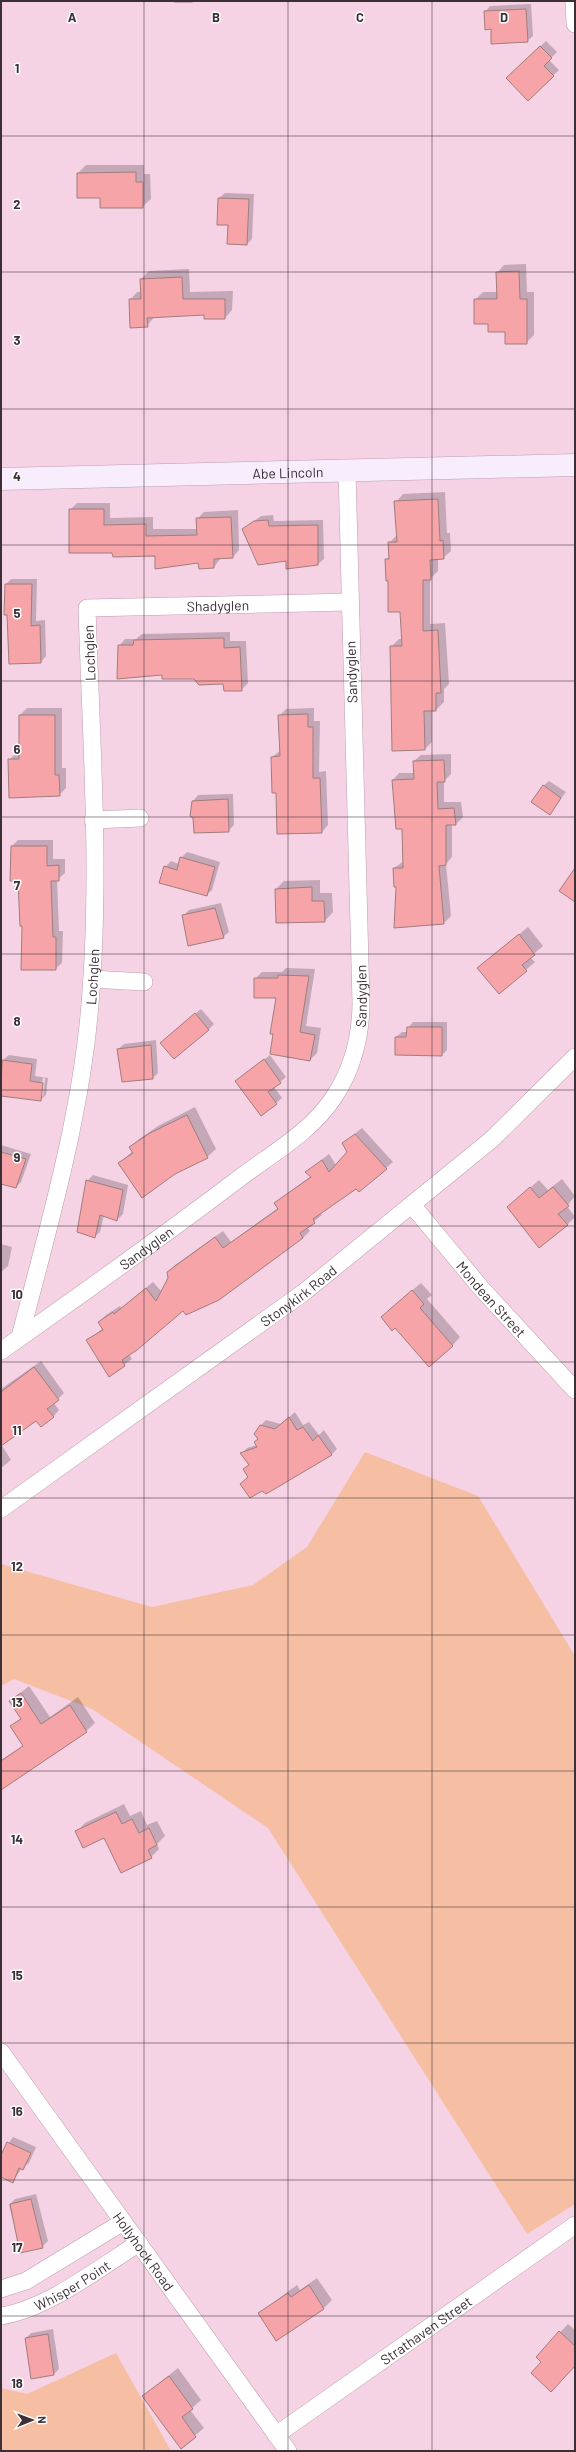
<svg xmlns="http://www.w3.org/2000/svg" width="576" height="2452" viewBox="0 0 576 2452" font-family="Barlow,sans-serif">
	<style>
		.green { fill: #f6bea2 }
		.shadow { fill: #0003; fill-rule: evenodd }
		.building { fill: #f6a4a8; stroke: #a17d7e }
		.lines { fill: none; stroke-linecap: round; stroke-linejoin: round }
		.street-casing { stroke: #be9eaf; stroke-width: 18 }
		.secondary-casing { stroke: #be9eaf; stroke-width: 23 }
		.street { stroke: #fff; stroke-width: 17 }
		.secondary { stroke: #f7edfc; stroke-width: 22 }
		.grid { fill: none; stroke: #3c2f36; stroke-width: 1; stroke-opacity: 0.55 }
		.labels { text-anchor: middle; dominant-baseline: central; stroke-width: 3; stroke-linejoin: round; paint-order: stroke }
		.street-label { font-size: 14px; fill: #3c2f36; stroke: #fff }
		.grid-label { font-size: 13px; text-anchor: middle; font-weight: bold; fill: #3c2f36; stroke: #fff; stroke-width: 3; stroke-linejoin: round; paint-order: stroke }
	</style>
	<rect width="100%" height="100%" fill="#f5d3e5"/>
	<path class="green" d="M365,1452L478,1496L575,1656V2204L527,2234L268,1828L92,1709L14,1679L1,1686V1564L152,1607L253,1585L307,1547Z
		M116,2353L171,2451H1V2388L27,2394Z"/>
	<path class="shadow" d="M173,1H194L192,3H174Z
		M531,4L533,36L527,41L492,28L485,12L490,6Z
		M546,41L557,52L549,60L559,70L528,100L507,78Z
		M86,165H144V174H150L151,199L142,207L101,197L78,173Z
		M225,193L254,194L252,239L247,244L229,224L219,198Z
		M526,264L527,292H534V335L526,343L489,323L475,300L483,292H498L497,273L504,265Z
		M189,269L190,292L233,291L232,310L225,318L205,314L155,316L147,326L130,300L137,292H142L141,279L149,271Z
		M445,492L447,533H450L451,551L443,558L438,559V571L430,579V624L445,623L449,684L444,689V702L436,710H432V742L425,749L393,750L391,647L399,639H403L401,611L389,580L386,560L390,556L389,543L397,535L396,502L403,494Z
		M77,503H110V518L153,517V529H198L197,519L204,512L238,510L239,550L232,558H221L214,567L200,568L199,562L113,552L70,510Z
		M273,515L274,521L323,520L324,559L318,564L287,560L243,529L261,516Z
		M11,579H37L36,621L45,620L46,656L41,662L6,584Z
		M230,632V641H246L248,683L241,690L224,683L163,674L119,646L125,639H136L142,634Z
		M27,708H62V768H66V788L59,795L9,760L16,753L20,752V715Z
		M314,708V721H320L319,772L326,771L328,825L322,832L277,792L272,757L281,750L279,716L286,709Z
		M451,754V774L444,781V802H461L463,817L456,824H452V857L446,864L451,916L444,923L397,886L394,868L404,861L403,829L393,780L399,773H414V761L421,755Z
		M549,781L566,792L550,813L543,786Z
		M233,794L234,825L228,831L193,801L198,795Z
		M18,840H53V859H65V873L57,880L59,931H63L62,963L55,969L23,925L19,880L12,846Z
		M187,852L220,862L212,890L206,895L165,867L171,861L179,864L181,858Z
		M320,880V893H332L333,912L325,921L276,889L284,881Z
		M221,903L229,932L223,937L183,916L189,910Z
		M528,927L543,946L530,957L535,962L499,993L479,968Z
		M286,968L315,969L306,1026L321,1028L317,1053L310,1060L277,997L255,979L262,972H282Z
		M201,1009L214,1024L208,1030L167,1037Z
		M413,1022H447V1050L442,1055L396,1037L402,1032H408V1028Z
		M156,1040L158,1073L153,1078L123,1081L118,1049L124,1044Z
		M9,1055L37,1059L35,1076L48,1078L46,1095L40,1100L1,1095L3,1060ZM43,1078H45L43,1096H41Z
		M270,1055L286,1077L274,1087L282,1098L262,1115L237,1081Z
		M195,1107L216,1149L207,1157L119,1163L133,1151L131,1147L139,1139L158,1126Z
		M362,1128L393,1162L386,1168L320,1213L322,1215L307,1227L310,1231L303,1238L183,1310L129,1354L132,1359L110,1375L88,1340L103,1328L99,1322L106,1315L120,1306L121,1308L153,1282L162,1292L169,1278L168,1272L175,1265L223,1231L231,1242L278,1208L275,1203L311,1176L306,1172L329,1154L336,1165L349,1152L343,1143Z
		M1,1145L31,1154L21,1182L16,1187L1,1183Z
		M93,1175L128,1185L123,1214L117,1220L104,1215L100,1232L94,1237L87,1181Z
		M562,1179L575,1196L567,1206L575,1217L567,1225L508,1207L539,1180L548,1190Z
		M1,1244L12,1247L8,1266L1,1272Z
		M421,1283L432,1295L427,1299L460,1337L452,1346L390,1309Z
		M41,1361L64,1393L54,1403L59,1410L53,1417L36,1420L1,1444L11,1460L1,1468V1389Z
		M295,1412L303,1425L309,1422L319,1435L324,1430L337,1449L332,1454L266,1493L244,1469L249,1464L242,1453L247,1448L257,1445L261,1425L266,1420L281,1424Z
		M29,1686L50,1717L78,1697L95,1723L86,1731L3,1787L1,1784V1760L24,1745L12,1726L21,1718L10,1701Z
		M124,1804L130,1816L141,1811L147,1825L157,1821L165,1836L157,1844L159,1849L151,1857L105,1837L77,1831L85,1823Z
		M13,2137L36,2147L29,2163L22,2168L13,2181L1,2176V2151L3,2152Z
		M36,2194L48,2241L42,2247L21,2252L9,2205L15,2199Z
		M317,2278L332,2300L324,2308L277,2340L259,2313L297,2285L300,2290Z
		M568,2324L575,2330V2365L537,2357Z
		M53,2329L59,2369L54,2374L26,2338L31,2333Z
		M178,2368L201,2400L190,2410L204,2428L181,2447L143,2396Z"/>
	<path class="building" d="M526,9L528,42L491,44V29L485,30L484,11Z
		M540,46L552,58L544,66L554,76L528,101L506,78Z
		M136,172V182H143V208H100V198H77V173Z
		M218,198L249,199L247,245L227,244L228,225H217Z
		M519,271L520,299H527V344H505V332H488V324H474V299H497L496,272Z
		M182,277L183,299H225V319H204V315L147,318L148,327L130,328L129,299H141L140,279Z
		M438,499L440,541L443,540L444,559L430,560L431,580H423V631L438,630L441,693H436V711H424L425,750L392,751L390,646H402L400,612H388V581H386L385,559H389L388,542H397L394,501Z
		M69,509H104V525L146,524V536L197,535L196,518L231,517L233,558L214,559V568L199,569L198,563L155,569V556L113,557L112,553H69Z
		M268,520L269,526L318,525V565L286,569V561L258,565L242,529L254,521Z
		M5,584H32L31,626L40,625L41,663L9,664L7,615H4Z
		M224,638V648L240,647L242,691H224L223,684L199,685L194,679H162V675L117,679L118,645H133L134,640Z
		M308,714V727H313V778H320L322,833L277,834L276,793H272L271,757L280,756L278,715Z
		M19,715H55V775H59L60,796L9,798L8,759H19Z
		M444,760L445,782H437L438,809L454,808L456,825H446V865L439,866L444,924L394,928L396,887H394L393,868H403L402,829H396L392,780L414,779L413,761Z
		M543,785L561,798L550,815L531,802Z
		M228,799L229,832L194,833L193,818L190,816L192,801Z
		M11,846H47V866L59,865V881H51L53,937H56V970H21L22,926H20L18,881H10Z
		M180,857L215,867L207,896L159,883L164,866L177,870Z
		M575,868V902L559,891Z
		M312,887V901H324L325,922L276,923L275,889Z
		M215,908L224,938L188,946L182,915Z
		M519,934L535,955L522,965L527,971L499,994L477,968Z
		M278,975L309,976L300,1032L315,1035L310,1061L270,1054L273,1034H270L276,998H254V978H278Z
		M195,1013L209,1030L174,1059L160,1043Z
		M407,1027H442V1056L395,1055V1037H406Z
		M151,1045L153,1079L122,1082L117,1049Z
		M264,1059L281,1083L268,1092L277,1104L261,1116L235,1081Z
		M2,1060L32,1064L30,1081L43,1083L41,1101L1,1096Z
		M187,1115L208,1158L175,1174L142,1198L118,1163L133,1153L129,1147L150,1133Z
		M355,1134L387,1169L359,1192L356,1189L313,1219L315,1223L300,1233L303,1238L219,1300L186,1315L183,1311L137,1350L122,1360L125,1366L109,1377L86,1340L103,1330L98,1322L113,1312L114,1314L146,1288L156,1301L168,1278L167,1272L215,1237L223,1248L278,1209L274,1203L311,1177L305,1172L322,1160L329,1172L347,1152L342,1143Z
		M1,1152L26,1159L16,1188L1,1184Z
		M86,1180L123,1190L117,1221L100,1215L95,1238L77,1232Z
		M530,1187L539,1198L553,1187L569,1206L558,1214L568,1225L539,1248L507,1207Z
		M412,1290L424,1304L420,1308L453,1346L429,1367L395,1328L392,1331L381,1317Z
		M34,1367L59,1400L47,1409L54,1417L41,1427L36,1421L1,1446V1392Z
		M289,1417L297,1430L303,1427L313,1441L318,1435L332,1455L266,1494L262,1491L250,1498L240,1484L248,1477L243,1469L249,1465L240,1453L257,1447L254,1442L258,1439L254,1434L260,1425L275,1429Z
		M21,1693L41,1724L70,1705L87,1732L1,1790V1761L23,1746L10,1726L21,1719L9,1701Z
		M116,1812L122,1824L132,1819L139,1833L149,1828L157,1845L148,1850L152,1858L121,1873L104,1838L83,1848L75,1831Z
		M7,2142L31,2153L23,2170L19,2168L13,2183L1,2177V2155Z
		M31,2199L43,2248L20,2253L10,2204Z
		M309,2285L324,2309L276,2341L258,2313L288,2293L291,2297Z
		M559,2331L575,2346V2366L551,2392L531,2373L541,2362L536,2357Z
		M48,2334L54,2375L31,2379L25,2338Z
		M169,2376L193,2409L182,2417L196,2437L181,2449L142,2396Z"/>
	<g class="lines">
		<defs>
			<g id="street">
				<path d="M574,1L575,24"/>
				<path d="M93,820L140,818"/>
				<path d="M92,979L144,982"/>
				<path id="s1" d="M412,1205L481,1288L575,1390"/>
				<path id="s2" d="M20,1337C48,1228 81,1117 90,1004C101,873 91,740 87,608L349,602"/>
				<path id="s3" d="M1,1351C82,1294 162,1237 241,1177C273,1153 312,1131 334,1097C353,1068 361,1036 361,1002L347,471"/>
				<path id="s4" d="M1,1509L303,1293L491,1140L575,1057"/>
				<path id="s5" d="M1,2052L288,2451"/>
				<path d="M1,2289L26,2281L123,2222"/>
				<path id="s6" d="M1,2316C47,2309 99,2268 139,2243"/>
				<path id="s7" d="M276,2435L575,2225"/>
			</g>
			<g id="secondary">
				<path id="s8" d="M1,479L575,465"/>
			</g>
		</defs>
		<use href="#street" class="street-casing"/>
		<use href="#secondary" class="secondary-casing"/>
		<use href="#street" class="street"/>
		<use href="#secondary" class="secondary"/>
	</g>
	<path class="grid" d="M144,1V2451M288,1V2451M432,1V2451M1,136H575M1,272H575M1,409H575M1,545H575M1,681H575M1,817H575M1,954H575M1,1090H575M1,1226H575M1,1362H575M1,1498H575M1,1635H575M1,1771H575M1,1907H575M1,2043H575M1,2180H575M1,2316H575"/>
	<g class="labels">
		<g class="street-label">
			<text stroke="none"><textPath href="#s8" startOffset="287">Abe Lincoln</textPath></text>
			<text stroke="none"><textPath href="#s2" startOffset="868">Shadyglen</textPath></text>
			<text transform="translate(89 653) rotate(-92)">Lochglen</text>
			<text transform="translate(351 672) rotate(-92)">Sandyglen</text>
			<text stroke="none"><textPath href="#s2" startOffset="368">Lochglen</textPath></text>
			<text stroke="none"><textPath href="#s3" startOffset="526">Sandyglen</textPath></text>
			<text stroke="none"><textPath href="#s3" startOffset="178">Sandyglen</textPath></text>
			<text stroke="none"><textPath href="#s4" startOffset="366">Stonykirk Road</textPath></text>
			<text stroke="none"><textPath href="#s1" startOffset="123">Mondean Street</textPath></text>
			<text stroke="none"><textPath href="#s5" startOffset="245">Hollyhock Road</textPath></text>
			<text stroke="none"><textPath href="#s6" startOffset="78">Whisper Point</textPath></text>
			<text stroke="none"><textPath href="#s7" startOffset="183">Strathaven Street</textPath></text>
		</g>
	</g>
	<g class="grid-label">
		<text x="72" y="22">A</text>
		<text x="216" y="22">B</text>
		<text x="360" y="22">C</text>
		<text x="504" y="22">D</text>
		<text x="17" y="73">1</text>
		<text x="17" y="209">2</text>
		<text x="17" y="345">3</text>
		<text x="17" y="481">4</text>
		<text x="17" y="618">5</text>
		<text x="17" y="754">6</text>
		<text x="17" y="890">7</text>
		<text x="17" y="1026">8</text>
		<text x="17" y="1162">9</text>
		<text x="17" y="1299">10</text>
		<text x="17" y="1435">11</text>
		<text x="17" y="1571">12</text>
		<text x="17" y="1707">13</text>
		<text x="17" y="1844">14</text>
		<text x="17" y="1980">15</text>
		<text x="17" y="2116">16</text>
		<text x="17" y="2252">17</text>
		<text x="17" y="2388">18</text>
	</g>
	<rect width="576" height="2452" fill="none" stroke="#3c2f36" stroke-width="4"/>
	<g transform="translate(32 2420) rotate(89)" stroke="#ffffff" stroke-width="3" paint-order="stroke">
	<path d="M0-3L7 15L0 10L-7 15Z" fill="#3c2f36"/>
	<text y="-6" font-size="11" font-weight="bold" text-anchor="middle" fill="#3c2f36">N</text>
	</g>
</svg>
